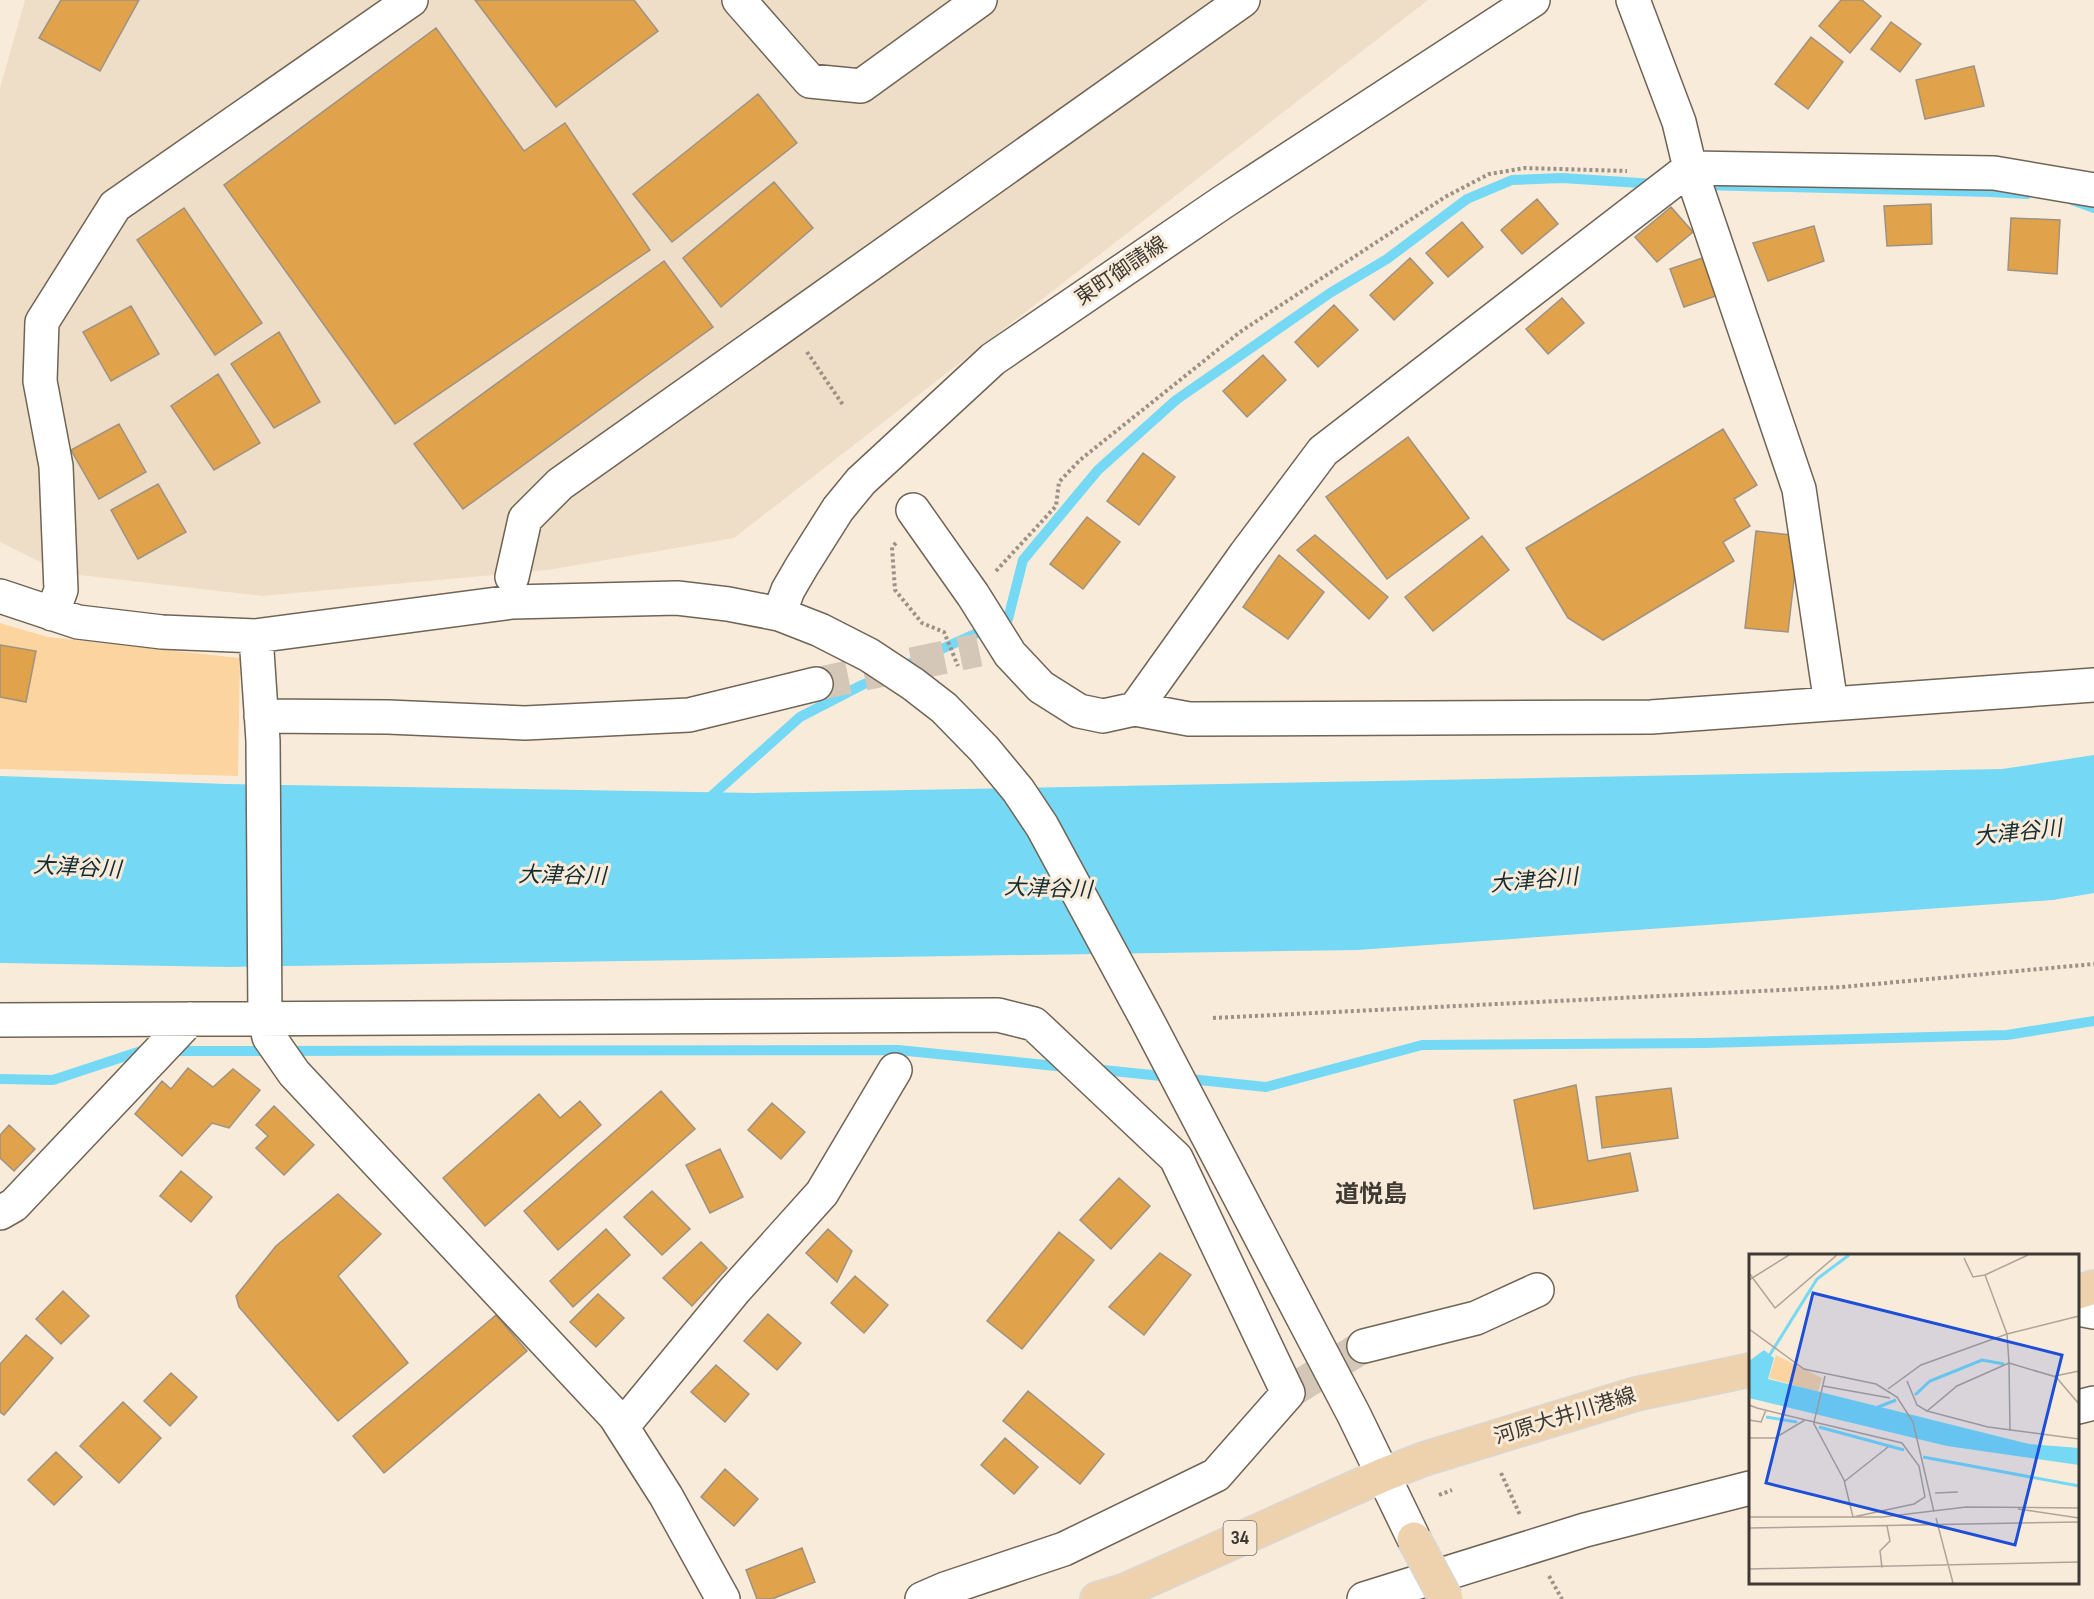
<svg xmlns="http://www.w3.org/2000/svg" width="2094" height="1599" viewBox="0 0 2094 1599" font-family="'Sofia Sans Condensed','Noto Sans JP',sans-serif">
	<style>
		.built { fill: #efdec7 }
		.green { fill: #fcd4a0 }
		.water { fill: #75d9f5 }
		.lines { fill: none; stroke-linecap: round; stroke-linejoin: round }
		.stream { stroke: #75d9f5; stroke-width: 10 }
		.building { fill: #e0a24b; stroke: #9e9282; stroke-width: 1.5 }
		.minor-tunnel { stroke: #d4c7b8; stroke-width: 33; stroke-dasharray: 33 16; stroke-linecap: butt }
		.minor-casing { stroke: #6f6455; stroke-width: 36 }
		.major-casing { stroke: #d8d7d6; stroke-width: 36 }
		.path { stroke: #9b9185; stroke-width: 4; stroke-dasharray: 3 3; stroke-linecap: butt }
		.minor { stroke: #fff; stroke-width: 33 }
		.major { stroke: #eed2ad; stroke-width: 33 }
		.major-bridge-casing { stroke: #d8d7d6; stroke-width: 36; stroke-linecap: butt }
		.major-bridge { stroke: #eed2ad; stroke-width: 33 }
		.labels { text-anchor: middle; dominant-baseline: central; stroke-width: 6; stroke-linejoin: round; paint-order: stroke }
		.shield { fill: #f9ebda; stroke: #766e64; stroke-width: 1.5 }
		.shield-label { font-size: 20px; font-weight: bold; fill: #3e3932 }
		.street-label { font-size: 21px; fill: #3e3932; stroke: #f9ebda }
		.water-label { font-size: 22px; font-style: italic; fill: #162d34; stroke: #f9ebda }
		.quarter-label { font-size: 24px; font-weight: bold; fill: #3e3932; stroke: #f9ebda }
		.inset-river { fill: none; stroke: #75d9f5; stroke-width: 3 }
		.inset-road { fill: none; stroke: #aea497; stroke-width: 1.5 }
		.view { fill: #1d4ed8; fill-opacity: 0.15; stroke: #1d4ed8; stroke-width: 3 }
		.inset-edge { fill: none; stroke: #3e3932; stroke-width: 3 }
	</style>
	<rect width="100%" height="100%" fill="#f9ebda"/>
	<path class="built" d="M25,0H1428L734,538L548,570L262,596L62,573L0,542V88Z"/>
	<path class="green" d="M0,623L48,637L240,658L238,776L0,769Z"/>
	<path class="water" d="M2094,755V893L2053,900L1358,950L229,967L0,963V776L227,784L754,793L2002,769Z"/>
	<g class="lines">
		<path class="stream" d="M1701,185L1991,192L2027,194
			M2072,200L2094,208
			M706,801L800,717L862,685L1008,619L1023,560L1098,470L1176,400L1330,293L1387,259L1467,199L1512,180L1562,178L1655,184
			M168,1051L898,1050L1066,1067
			M1094,1069L1266,1087L1422,1045L1706,1043L2007,1035L2094,1021
			M0,1079L53,1080L141,1051H149"/>
	</g>
	<path class="building" d="M61,0H139L100,71L39,38Z
		M475,0H634L658,31L556,107Z
		M1841,0H1862L1881,16L1850,53L1819,26Z
		M1891,22L1921,44L1900,72L1871,49Z
		M436,28L524,151L565,123L650,250L395,424L224,185Z
		M1811,37L1843,62L1808,109L1775,84Z
		M1974,66L1984,106L1925,119L1916,80Z
		M758,94L797,143L672,242L633,194Z
		M774,182L813,228L721,307L683,258Z
		M1537,199L1558,224L1522,254L1501,230Z
		M1931,204L1932,244L1887,246L1884,206Z
		M1671,207L1693,232L1657,262L1635,237Z
		M184,208L262,323L215,355L137,240Z
		M2011,218L2060,220L2057,274L2008,270Z
		M1462,222L1483,247L1448,277L1426,253Z
		M1814,226L1824,261L1768,281L1753,243Z
		M1714,254L1727,292L1684,307L1670,269Z
		M1410,258L1433,283L1394,320L1370,295Z
		M664,261L713,327L463,509L414,444Z
		M1562,298L1584,323L1548,354L1526,329Z
		M1334,305L1358,330L1318,367L1295,342Z
		M131,306L159,354L111,381L83,332Z
		M279,332L320,402L274,428L231,364Z
		M1263,355L1286,380L1247,417L1223,391Z
		M218,374L260,443L214,470L171,406Z
		M119,424L146,472L99,499L71,450Z
		M1723,429L1757,485L1734,499L1750,526L1723,542L1734,561L1603,640L1568,618L1526,548Z
		M1408,437L1469,518L1387,579L1326,497Z
		M1143,453L1175,477L1139,525L1107,501Z
		M158,484L186,532L138,559L111,510Z
		M1087,517L1120,542L1083,589L1050,564Z
		M1756,531L1799,536L1788,632L1745,628Z
		M1315,535L1388,597L1369,619L1297,550Z
		M1482,536L1509,570L1433,631L1405,597Z
		M1279,555L1324,592L1288,639L1243,607Z
		M0,645L36,651L26,702L0,697Z
		M188,1068L213,1087L233,1069L260,1090L229,1128L212,1123L182,1156L135,1114L162,1081L171,1089Z
		M1576,1085L1588,1161L1630,1153L1638,1191L1534,1209L1514,1100Z
		M1671,1088L1678,1138L1602,1148L1596,1097Z
		M661,1091L695,1129L558,1250L524,1211Z
		M539,1094L560,1118L580,1101L601,1125L485,1226L443,1178Z
		M772,1103L805,1132L781,1159L748,1130Z
		M274,1106L314,1145L284,1175L256,1148L268,1136L256,1125Z
		M9,1125L35,1149L14,1171L0,1158V1135Z
		M720,1149L743,1197L710,1213L686,1165Z
		M181,1171L212,1197L191,1222L160,1196Z
		M1119,1178L1150,1206L1111,1249L1080,1220Z
		M652,1191L690,1229L662,1255L624,1217Z
		M338,1194L381,1234L338,1276L408,1363L338,1421L239,1307L236,1296L276,1246Z
		M606,1229L630,1255L573,1307L550,1281Z
		M828,1229L852,1251L837,1282L806,1253Z
		M1059,1232L1094,1260L1022,1349L987,1321Z
		M701,1242L727,1268L692,1306L663,1278Z
		M1160,1253L1191,1275L1144,1335L1109,1307Z
		M855,1276L888,1305L864,1333L831,1303Z
		M63,1291L89,1316L61,1344L36,1319Z
		M598,1294L624,1318L596,1347L570,1322Z
		M768,1314L801,1343L777,1370L744,1341Z
		M496,1315L527,1351L384,1473L353,1436Z
		M26,1335L53,1358L4,1415L0,1412V1364Z
		M716,1365L749,1394L725,1422L691,1392Z
		M171,1373L197,1397L170,1426L144,1401Z
		M1028,1391L1104,1454L1080,1484L1003,1421Z
		M123,1402L161,1438L119,1483L80,1446Z
		M1005,1438L1038,1467L1014,1494L981,1465Z
		M56,1452L82,1477L54,1505L28,1480Z
		M725,1469L758,1499L734,1526L701,1497Z
		M802,1548L815,1582L772,1599H757L746,1570Z"/>
	<g class="lines">
		<path class="minor-tunnel" d="M816,684L979,650
			M1288,1393L1364,1346"/>
		<defs>
			<path id="minor" d="M739,0L810,81L861,86L980,0
				M913,510L973,595L1010,654L1041,687L1079,711L1103,716L1135,709L1245,555L1323,451L1690,168L1679,122L1633,0
				M512,577L525,519L560,484L1243,0
				M0,596L78,622L162,632L256,636L512,602L677,598L728,604L779,614L820,630L869,655L913,684L944,708L984,749L1018,790L1042,826L1146,1018L1354,1415L1414,1539
				M52,614L61,590L56,466L40,381L42,322L115,206L411,0
				M779,614L788,590L802,566L838,509L861,481L993,359L1223,202L1533,0
				M256,636L263,741L265,1019L269,1037L294,1073L615,1416L666,1496L723,1599
				M1831,704L1799,489L1690,168L1994,173L2094,190
				M1135,709L1189,719L1651,717L2094,685
				M261,716L388,717L525,723L689,715L816,684
				M0,1020L998,1015L1034,1024L1176,1158L1288,1393L1216,1475L1064,1549L945,1589L922,1599
				M0,1213L14,1205L190,1019
				M2078,1309L2094,1312
				M1364,1346L1476,1318L1537,1290
				M2078,1407L2094,1403
				M622,1427L734,1291L822,1193L895,1070
				M1364,1599L1585,1530L1750,1488"/>
			<path id="major" d="M2078,1292L2094,1287
				M1097,1599L1126,1590L1383,1475L1424,1459L1636,1394L1750,1370"/>
		</defs>
		<use href="#minor" class="minor-casing"/>
		<use href="#major" class="major-casing"/>
		<path class="path" d="M807,352L843,405
			M896,543L892,547L895,590L922,623L944,632L958,666
			M996,571L1056,506L1059,482L1080,460L1240,332L1445,197L1489,174L1525,168L1627,171
			M1213,1018L1842,987L2094,964
			M1501,1473L1520,1515
			M1439,1495L1452,1490
			M1549,1576L1562,1599"/>
		<use href="#minor" class="minor"/>
		<use href="#major" class="major"/>
		<defs>
			<path id="major-bridge" d="M1414,1539L1446,1599"/>
		</defs>
		<use href="#major-bridge" class="major-bridge-casing"/>
		<use href="#major-bridge" class="major-bridge"/>
	</g>
	<g class="labels">
		<rect class="shield" x="1223.5" y="1521" width="33" height="34" rx="4.5"/>
		<g class="shield-label">
			<text x="1240" y="1538">34</text>
		</g>
		<g class="street-label">
			<text transform="translate(1121 271) rotate(-34)">東町御請線</text>
			<text transform="translate(1565 1416) rotate(-17)">河原大井川港線</text>
		</g>
		<g class="water-label">
			<text transform="translate(2018 833) rotate(-6)">大津谷川</text>
			<text transform="translate(77 868) rotate(3)">大津谷川</text>
			<text transform="translate(562 876) rotate(1)">大津谷川</text>
			<text transform="translate(1534 881) rotate(-5)">大津谷川</text>
			<text transform="translate(1048 889) rotate(2)">大津谷川</text>
		</g>
		<g class="quarter-label">
			<text x="1371" y="1194">道悦島</text>
		</g>
	</g>
	<g transform="translate(1749 1254)">
		<rect width="330" height="330" fill="#f9ebda"/>
		<path d="M27,101L73,124L69,138L20,124Z" fill="#fcd4a0"/>
		<path d="M15,96L25,104L19,125L280,190L330,194V211L198,192L0,144V107Z" fill="#75d9f5"/>
		<path class="inset-river" d="M15,110L68,25L100,1M166,141L181,127L233,106L255,110M124,155L147,146M17,163L48,168M70,173L155,196M174,203L330,232"/>
		<path class="inset-road" d="M215,4L224,23L236,21M0,19L26,54L88,1M0,26L40,1M0,75L55,115L127,130L148,143L164,168L185,258M306,122L330,117M158,127L168,151L178,157L208,132L260,109L258,80L236,21L279,1M74,132L141,144M139,135L172,111L258,80L330,62M0,151L8,154L65,168L153,189L170,212L176,243L165,250L104,263L95,226L65,170V168L73,135L76,122M178,157L239,173L330,185M0,166L12,168L17,156M261,177L260,109L307,123L330,150M0,184H26L56,166M96,227L139,193M186,239L209,238M269,255L330,264M0,263H134L217,253L330,254M187,264L204,329M0,274L330,268M133,314L131,297L141,287L138,272M0,315L330,308"/>
		<path class="view" d="M64,39L313,101L266,291L17,229Z"/>
		<rect width="330" height="330" class="inset-edge"/>
	</g>
</svg>
